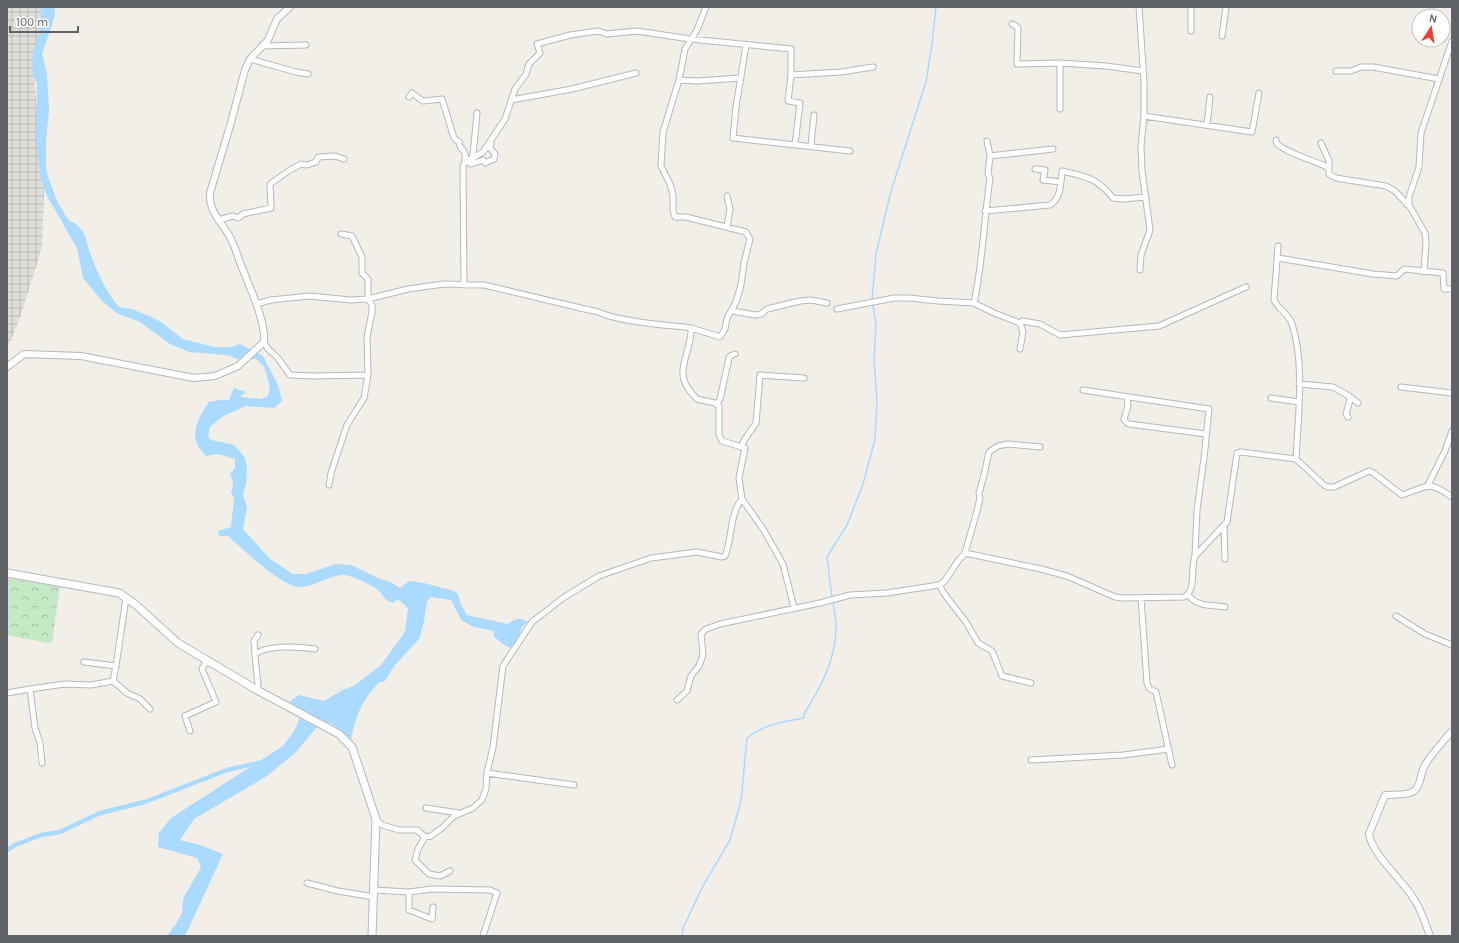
<svg xmlns="http://www.w3.org/2000/svg" width="1459" height="943" viewBox="0 0 1459 943" font-family="Karla,sans-serif">
	<style>
		.industrial { fill: url(#industrial-grid) }
		.park { fill: url(#park-crowns) }
		.water { fill: #aadaff }
		.lines { fill: none; stroke-linecap: round; stroke-linejoin: round }
		.stream { stroke: #aadaff; stroke-width: 1.5 }
		.canal { stroke: #aadaff; stroke-width: 4.5 }
		.minor-casing { stroke: #b5b8bc; stroke-width: 7 }
		.tertiary-casing { stroke: #b5b8bc; stroke-width: 8 }
		.secondary-casing { stroke: #b6babf; stroke-width: 9 }
		.minor { stroke: #fff; stroke-width: 5 }
		.tertiary { stroke: #fff; stroke-width: 6 }
		.secondary { stroke: #fff; stroke-width: 7 }
	</style>
	<defs>
		<pattern id="industrial-grid" width="8" height="8" patternUnits="userSpaceOnUse"><rect width="8" height="8" fill="#e0deda"/><path d="M0 4h8M4 0v8" fill="none" stroke="#b9b8b5"/></pattern>
		<pattern id="park-crowns" width="20" height="18" patternUnits="userSpaceOnUse"><rect width="20" height="18" fill="#c5e8c5"/><path d="M2 6a3 3 0 1 1 6 0M12 15a3 3 0 1 1 6 0" fill="none" stroke="#a3c0a4"/></pattern>
	</defs>
	<rect width="100%" height="100%" fill="#f1efe8"/>
	<path class="industrial" d="M7,7H43L46,15L33,56L37,116L44,192L42,247L21,315L7,350Z"/>
	<path class="park" d="M7,578L60,586L52,642L48,643L7,635Z"/>
	<path class="water" d="M41,7H54L55,15L49,34L42,53L47,74L49,110L46,141V168L48,177L58,203L69,221C75,222 80,227 83,232C86,237 87,244 89,250C96,270 105,290 119,307L132,309L149,316L161,322L183,339L214,347H231L240,344L263,356L278,385L282,401L274,408L246,406L223,416L210,427L208,437L212,440L234,445L239,450L245,458L247,469L246,483L243,495L247,507L243,529L270,559L293,574H306L336,564L351,565L380,579L390,582L400,588L409,581L424,583L454,591L458,594L461,605L467,615L508,624C515,619 520,617 528,622L522,627L518,639L510,648C503,645 500,641 494,637V631L474,627L461,620L451,600L431,597L427,601L424,621L419,639L395,665L384,682H379C361,702 356,715 351,740L331,723L322,721L295,753L267,776L194,819L180,840L200,845L223,854L185,936H167L176,924L182,913L183,899L201,867L197,858L158,847L159,833L171,818L283,746L294,731L304,710L289,702L299,695L324,701L341,691L355,685L381,665L405,632L408,608L398,599L393,603C383,600 385,596 378,590C372,585 351,575 344,575C333,574 310,588 300,587C280,586 243,549 228,536H219L218,531L231,527L234,498L231,492C234,485 233,480 230,474L235,468V459L218,454L206,456C187,438 196,421 209,402L220,400H229L234,388L246,392L240,396L241,397L261,399L268,396L270,388L264,366L256,359H238L227,355L189,352L170,344L140,322L118,314L103,302L83,278L77,248L47,196L40,176L36,139L37,84L32,71L33,53L39,34Z"/>
	<g class="lines">
		<path class="stream" d="M832,598L827,557L847,525L863,484L875,439L877,401L874,360L876,325L872,299L876,254L891,191L926,82L932,44L936,7
			M682,936L683,928L704,884L730,840L741,801L747,738C765,724 782,722 804,718V714C821,687 836,659 836,627C836,618 834,610 833,602"/>
		<path class="canal" d="M7,850L15,845L41,835L60,832L100,813L145,802L227,770L263,762"/>
		<defs>
			<path id="minor" d="M1139,7L1144,82V116L1141,146L1142,171L1150,230L1141,255L1140,270
				M1191,7V31
				M1012,24L1016,26L1018,28L1017,64L1060,63L1106,66L1143,71
				M1222,36L1226,7
				M746,45L736,107L733,138L850,151
				M262,46L306,45
				M250,59L296,72L308,74
				M1336,71H1351L1361,67H1373L1439,79
				M791,75L841,72L873,67
				M679,80L697,81L741,78
				M409,97L412,93L423,101L442,99L454,138L459,142L460,147C467,152 466,160 463,167L464,285
				M511,100L572,89L636,73
				M1060,109V63
				M477,113L473,155L471,159L466,160L471,164L483,160L485,163L494,159L495,154L490,148L491,142
				M1144,116L1252,132L1259,93
				M1207,125L1210,97
				M1276,140L1277,144C1292,156 1312,159 1329,168V174L1336,178L1386,186L1395,191L1408,205
				M1321,143L1329,161V168
				M811,146L814,115
				M990,156L1053,149
				M471,159L483,152L505,119L515,89L526,74L529,64L540,53L537,44L570,35L598,31L607,34L637,31L690,39L791,49V75L788,101L800,103L795,144
				M1035,169L1045,170L1043,180L1061,182
				M727,196L730,209L727,227
				M985,211L1050,205C1061,199 1061,182 1062,171C1087,177 1096,177 1113,198L1123,199L1146,197
				M218,220L233,216L238,218L243,214L271,208L270,184L290,170L301,164L307,165L316,162L318,157L335,156L344,159
				M1278,246L1274,300C1278,309 1288,313 1292,324C1305,362 1298,418 1296,459
				M1278,258L1373,274L1397,276L1404,269L1443,273L1444,289H1452
				M1424,272L1426,242L1425,233L1409,205V197L1419,167L1421,133L1452,41
				M974,303C983,262 984,219 990,178L988,174L990,156L987,141
				M256,304L271,300L309,296L351,300L368,299L408,289L444,284L484,285L589,310C599,311 604,315 613,317C637,323 661,325 685,327L691,328C692,344 683,358 683,372C682,382 691,393 697,399L715,403L719,406V435L722,441L745,448L739,478L742,499L763,529L783,564L794,608
				M837,309L894,298H909L938,301L974,303L994,313L1020,323L1023,332L1020,349
				M732,311L755,315L761,314L767,309L800,301L811,300L827,303
				M1020,323L1022,321L1040,324L1060,335L1159,326L1246,287
				M691,328L720,337L725,329L727,318L736,302L741,285L744,263L750,239L746,232L686,217H675L673,211V195L670,184L661,166L663,132L679,80L685,49L697,30L706,7
				M264,342L268,349L277,357L290,375L314,376L368,375
				M1299,384L1333,387L1349,396L1358,403
				M1401,387L1452,393
				M1083,390L1209,409L1204,458L1197,510L1195,556
				M1271,398L1299,402
				M1127,399L1128,406L1124,419L1126,422L1129,424L1206,434
				M717,404L720,399L729,358L730,356L735,354
				M1348,417L1346,414L1350,400L1349,396
				M741,447L745,439L756,423L760,375L804,378
				M329,485L331,473L347,425L364,398L368,375L367,337L372,312V305L368,299V279L362,273V257L352,236L341,234
				M1428,485L1445,451L1452,431
				M1224,526L1225,559
				M965,553L1041,569L1067,576L1115,597L1122,598L1184,597C1197,590 1190,568 1195,556L1227,522L1237,453L1241,452L1296,459L1324,485L1328,487H1334L1369,471L1372,472L1402,495C1428,486 1428,480 1452,497
				M939,585L945,595L966,622L978,643L992,651L1002,676L1031,683
				M1188,595C1197,607 1212,605 1225,607
				M1141,598L1147,683L1149,688L1156,692L1172,765
				M1396,616L1425,634L1452,645
				M255,655L254,641L258,635
				M84,662L116,666
				M113,681L127,693L140,699L150,709
				M30,689L35,728L40,743L42,763
				M257,690L258,685L255,655C265,644 301,647 315,649
				M7,693L30,689L65,684L91,685L113,681L116,666L126,598
				M677,700L687,691L691,676L699,666L703,655L701,634L706,629L720,624L820,603L850,595L887,593L939,585L944,582L958,561L965,553L977,511L980,498L979,493L984,475L989,452L998,446L1008,444L1040,447
				M190,731L185,716L216,702L202,669L207,660
				M1031,760L1123,755L1169,749
				M487,773L574,785
				M426,808L459,813
				M376,819L382,825L399,830H417L425,837L431,836L443,827L454,816L473,808L482,800L486,789L487,773L493,747L503,666L532,622L563,598L599,576L651,558L697,552L722,557L725,556C732,540 730,512 742,499
				M425,837L418,849L415,860L429,874L440,876L450,871
				M307,883L338,891L374,897
				M374,890L409,892V910L432,919L433,907
				M409,892L432,889L490,890L497,893L483,936"/>
			<path id="tertiary" d="M7,367L24,354L81,356L194,378L215,376L238,366L264,342C266,321 249,286 241,265C238,257 235,247 231,239C223,223 208,212 210,193L230,126L245,70L250,59L268,40L277,19L290,7
				M1430,936C1425,923 1421,908 1412,896C1401,879 1372,854 1369,834L1385,795C1394,794 1409,796 1415,790C1422,784 1420,772 1425,765C1432,753 1443,742 1452,731"/>
			<path id="secondary" d="M7,573L119,593L135,604L178,643L257,690L339,734L352,747L376,819L372,936"/>
		</defs>
		<use href="#minor" class="minor-casing"/>
		<use href="#tertiary" class="tertiary-casing"/>
		<use href="#secondary" class="secondary-casing"/>
		<use href="#minor" class="minor"/>
		<use href="#tertiary" class="tertiary"/>
		<use href="#secondary" class="secondary"/>
	</g>
	<rect width="1459" height="943" fill="none" stroke="#5f6368" stroke-width="16"/>
	<g transform="translate(1431 28) rotate(12)"><circle r="19" fill="#ffffff" stroke="#bfc1c3"/>
	<path d="M0-3L7 15L0 10L-7 15Z" fill="#ea4335"/>
	<text y="-6" font-size="11" font-weight="bold" text-anchor="middle" fill="#5f6368">N</text>
	</g>
	<path d="M10 26v6h68v-6" fill="none" stroke="#5f6368" stroke-width="2"/>
	<text x="16" y="26" font-size="12" fill="#5f6368" stroke="#ffffff" stroke-width="3" paint-order="stroke">100 m</text>
</svg>
